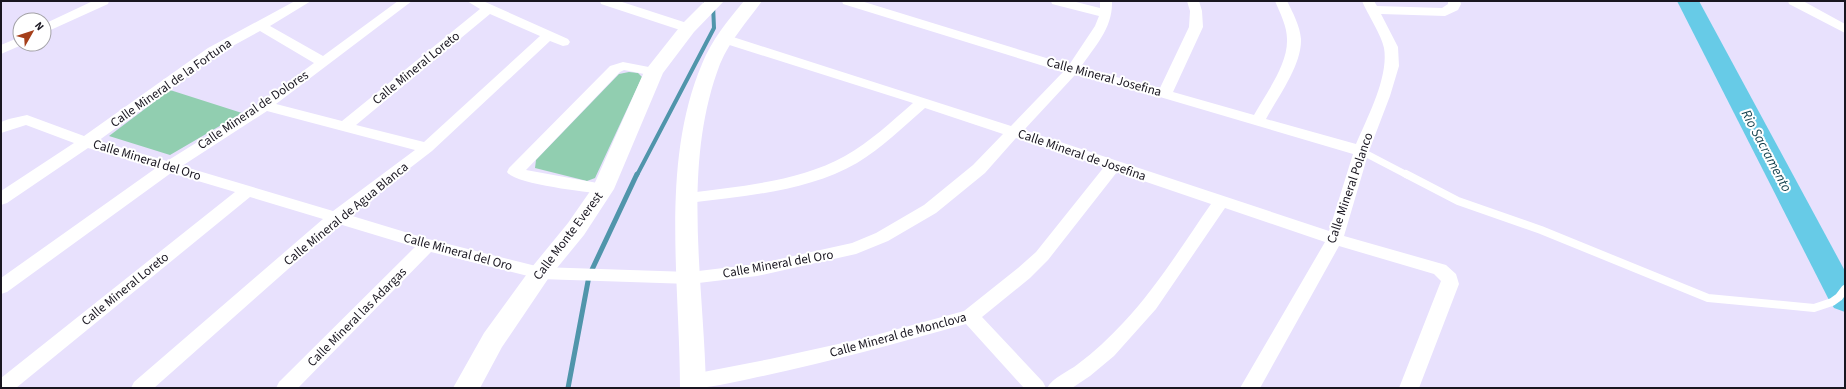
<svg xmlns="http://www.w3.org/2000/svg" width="1846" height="389" viewBox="0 0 1846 389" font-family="'Source Sans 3',sans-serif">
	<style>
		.green { fill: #91ceb0 }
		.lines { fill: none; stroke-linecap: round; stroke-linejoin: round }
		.stream-far1 { stroke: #5095ab; stroke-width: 4 }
		.stream { stroke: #5095ab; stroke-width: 5 }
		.river { fill: #67cbe7; fill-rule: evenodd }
		.lane-far1 { stroke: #fff; stroke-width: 7 }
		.lane { stroke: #fff; stroke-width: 8 }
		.street { fill: #fff; fill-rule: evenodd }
		.secondary { fill: #fff; fill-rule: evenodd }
		.labels { text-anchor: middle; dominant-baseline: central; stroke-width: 4; stroke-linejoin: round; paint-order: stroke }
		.street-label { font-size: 13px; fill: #191620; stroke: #fff }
		.water-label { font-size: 14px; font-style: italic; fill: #113f4b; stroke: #fff }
	</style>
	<rect width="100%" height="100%" fill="#e8e1fd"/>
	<path class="green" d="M629,72L638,73L642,77L595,178L587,181L535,168L536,160L619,74Z
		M170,90L242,113L170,155L109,136Z"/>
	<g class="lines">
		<path class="stream-far1" d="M637,175L714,28L713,4L705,1"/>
		<path class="stream" d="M568,388L589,276L637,174"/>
		<path class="river" d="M1677,1H1699L1845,271V312L1834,308L1829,300Z"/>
		<path class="lane-far1" d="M1361,151L1407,175"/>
		<path class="lane" d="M1406,174L1458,201L1541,230L1708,298L1814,308L1832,302L1839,297L1845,289"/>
		<path class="street" d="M93,1H109L108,4L44,33V24Z
			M295,1H311L270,26L323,56L398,1H412L276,104L342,121L480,9L467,1H483L568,39L570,42L568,45L563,46L550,41L432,151L349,215L428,239L540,267L690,272L757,264L852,243L876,233L924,205L973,165L1003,134L925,108C903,127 882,148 857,163C807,192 743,196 688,203L682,202L680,198L682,194L688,193C740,186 798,182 845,156C870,142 891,122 913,103L720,42L718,39L720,36H730L1011,126L1063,72L843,4L842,1H861L1069,65L1095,26L1099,16L1052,4L1051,1H1072L1100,8V1H1112C1113,28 1095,46 1080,68L1160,88L1189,27L1190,11L1187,1H1199L1202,11L1203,27L1173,92L1254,115C1266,93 1288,65 1287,39C1287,26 1280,13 1275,1H1287C1293,13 1300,26 1301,39C1302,65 1278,97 1266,119L1356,144C1367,118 1389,77 1384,48C1382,36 1367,13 1362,1H1374L1377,6L1442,8L1448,4V1H1460L1461,4L1458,10L1445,16L1381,14L1398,47L1399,66L1390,96L1369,151L1344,236L1446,265L1456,274L1459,284L1419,388H1399L1441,281L1434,274L1339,246L1260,388H1240L1325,242L1225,208L1156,309L1114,356L1090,376L1072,388H1047C1053,377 1068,372 1078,364C1094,352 1109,338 1123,323C1157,287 1183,244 1211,204L1117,172L1048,260L1030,278L982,317L1043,382L1046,388H1024L966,324C894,344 822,364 749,379C729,383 706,389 686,388L683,382L686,376L693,374L770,359L861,339L964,311L1018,268L1036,252L1104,167L1016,138L985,173L936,213L888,241L856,254L757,276L690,284L540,279L431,252L298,388H276L279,382L415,247L339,224L154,388H131L134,382L323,219L250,197L16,388H1V378L235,192L171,173L7,292L1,294V278L156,168L88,148L7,203L1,205V191L74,143L26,125L1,133V122L9,119L27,115L84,136L208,48ZM490,14L540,36L424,142L356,125ZM260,31L314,63L260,103L167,161L98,141L218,54ZM1075,75L1160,97L1353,154L1329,231L1024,130ZM267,111L415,150L333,211L182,166Z
			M600,1H619L693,25L695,28L693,31H683L601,4Z
			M1788,1H1803L1845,24V33L1789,4Z
			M20,37V44H24L1,54V45Z
			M623,62L659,69L661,72L659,75L654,76L624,70L620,72L526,170L603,184L609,185L611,189L609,193L603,194C586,192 514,184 507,172L509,168L610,66Z"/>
		<path class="secondary" d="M705,1H724L694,32L663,73L614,189L584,235L548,279L502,347L480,388H453L484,333L532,267L568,223L593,187L644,72L682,24Z
			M744,1H762C747,22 730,40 720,64C681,166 704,282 706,388H680C680,283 660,163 702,64C711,41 728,20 744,1Z"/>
	</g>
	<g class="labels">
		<g class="street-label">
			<text transform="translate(416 68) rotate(-39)">Calle Mineral Loreto</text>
			<text transform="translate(1104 77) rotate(15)">Calle Mineral Josefina</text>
			<text transform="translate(171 83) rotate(-35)">Calle Mineral de la Fortuna</text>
			<text transform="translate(253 110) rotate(-34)">Calle Mineral de Dolores</text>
			<text transform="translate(1082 155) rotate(19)">Calle Mineral de Josefina</text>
			<text transform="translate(147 160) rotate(17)">Calle Mineral del Oro</text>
			<text transform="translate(1350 188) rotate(-71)">Calle Mineral Polanco</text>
			<text transform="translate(346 214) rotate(-39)">Calle Mineral de Agua Blanca</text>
			<text transform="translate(568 236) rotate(-53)">Calle Monte Everest</text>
			<text transform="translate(458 252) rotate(15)">Calle Mineral del Oro</text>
			<text transform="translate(778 264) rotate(-10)">Calle Mineral del Oro</text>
			<text transform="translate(125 289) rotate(-39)">Calle Mineral Loreto</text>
			<text transform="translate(357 317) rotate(-45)">Calle Mineral las Adargas</text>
			<text transform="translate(898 335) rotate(-15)">Calle Mineral de Monclova</text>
		</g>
		<g class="water-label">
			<text transform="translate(1766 151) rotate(62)">Rio Sacramento</text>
		</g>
	</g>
	<rect width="1846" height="389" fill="none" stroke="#191620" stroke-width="4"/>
	<g transform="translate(32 32) rotate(51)"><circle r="19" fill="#ffffff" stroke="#a3a2a6"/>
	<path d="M0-3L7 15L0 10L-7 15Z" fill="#a53f1a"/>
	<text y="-6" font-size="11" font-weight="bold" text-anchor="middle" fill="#191620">N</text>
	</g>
</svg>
